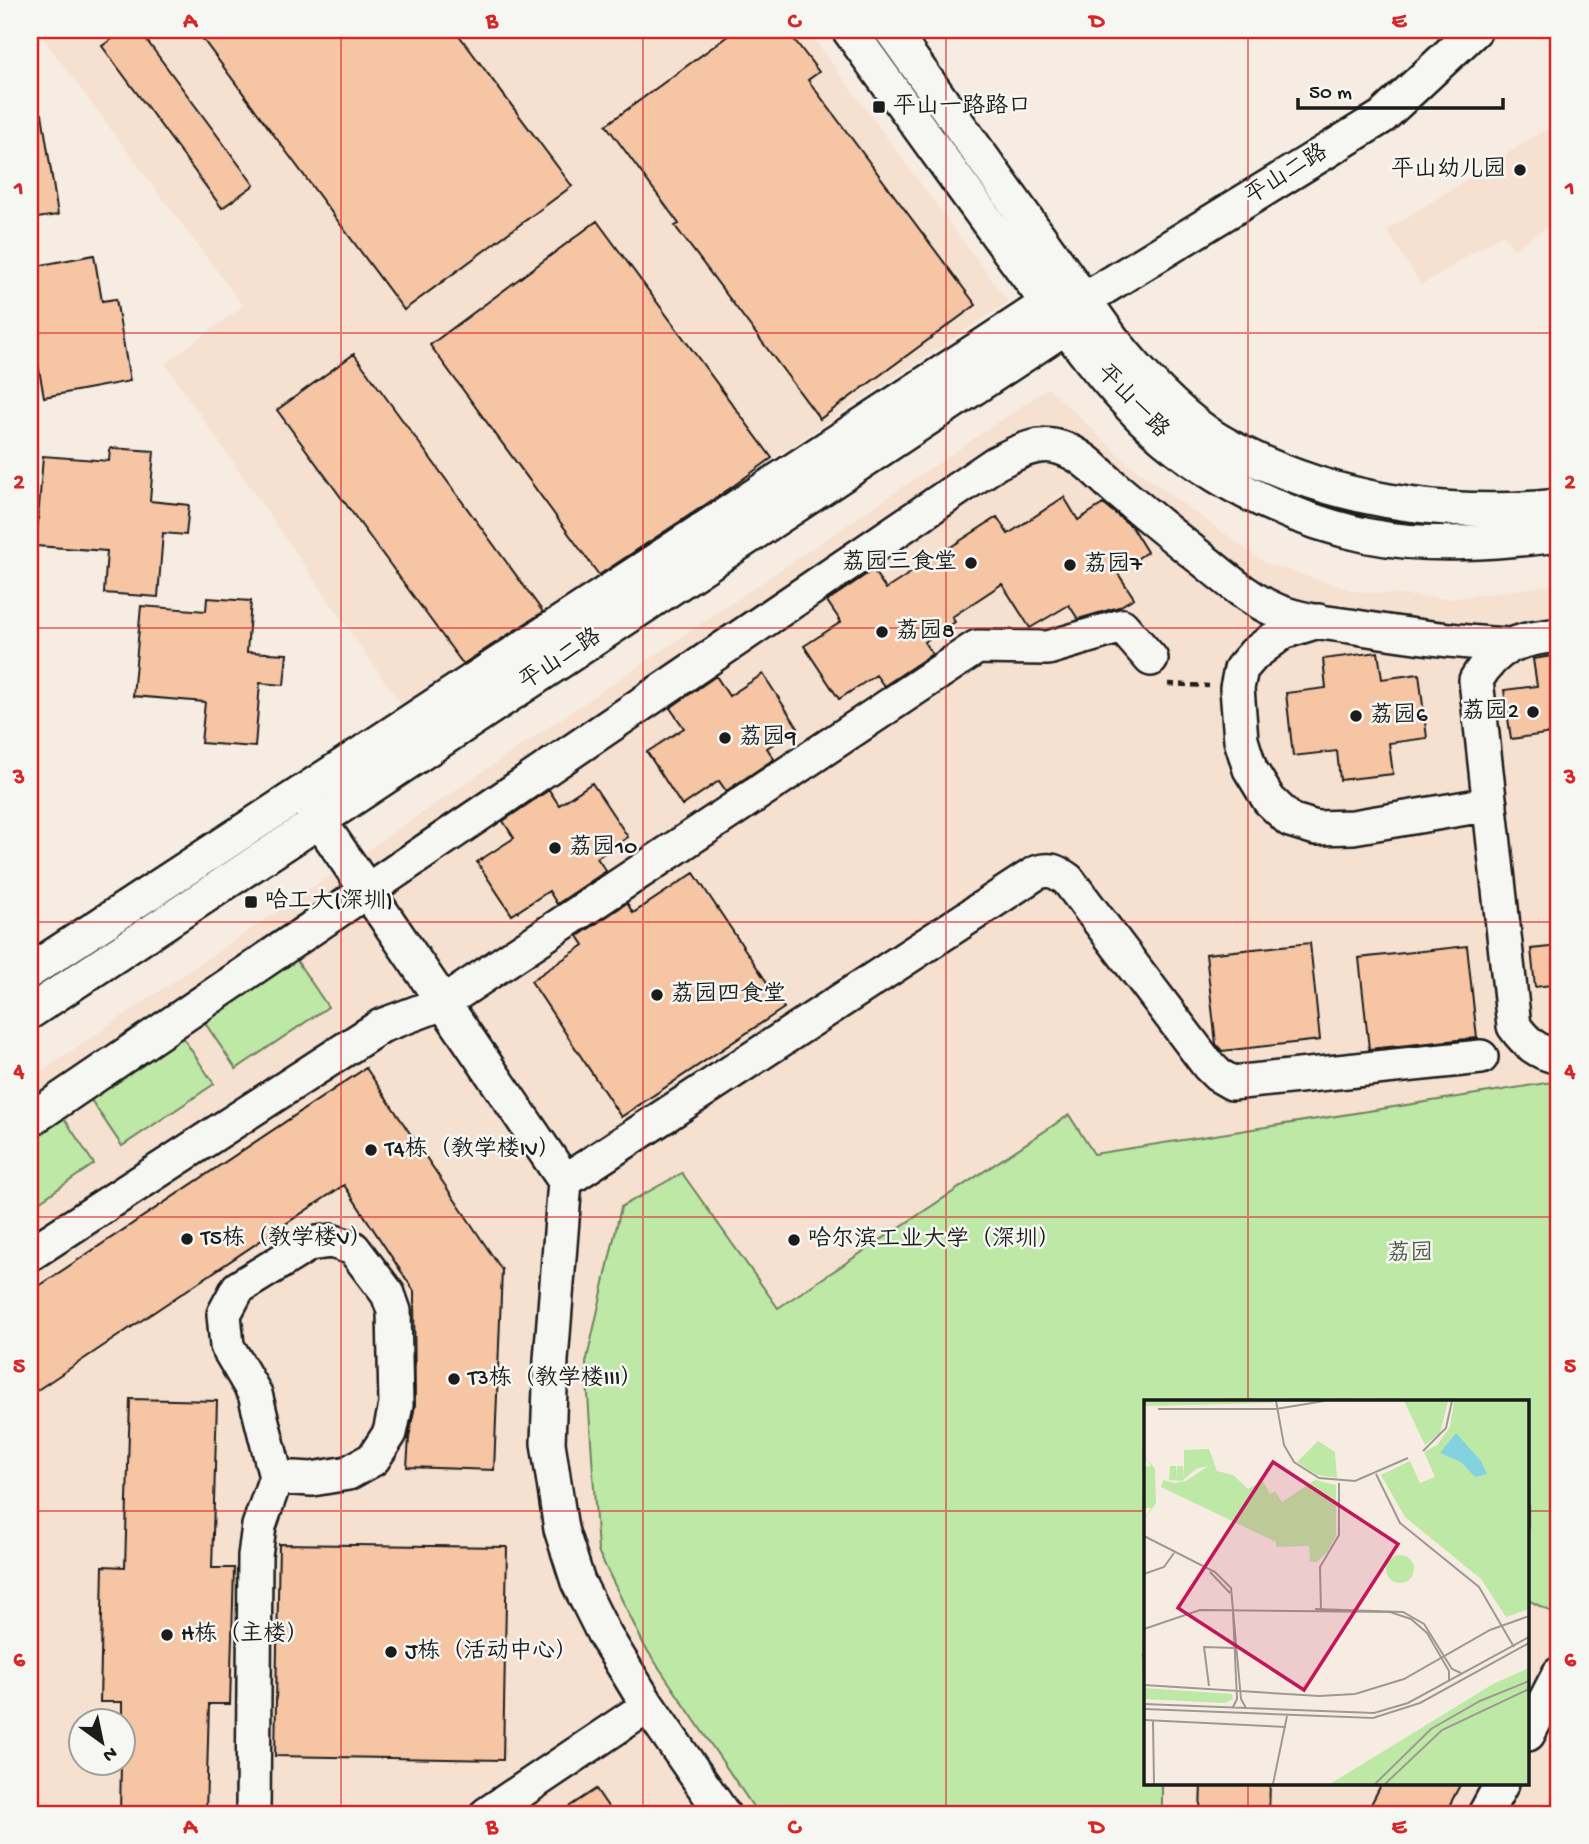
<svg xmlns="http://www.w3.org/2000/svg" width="1589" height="1844" viewBox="0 0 1589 1844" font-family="'Gochi Hand','LXGW WenKai TC',sans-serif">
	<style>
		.built { fill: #f6e0cf; fill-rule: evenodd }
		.green { fill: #bee8a5; stroke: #6d8260; stroke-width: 2 }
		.building { fill: #f5c5a4; stroke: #1c1c1c; stroke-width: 2 }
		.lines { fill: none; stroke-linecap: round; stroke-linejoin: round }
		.minor-casing { stroke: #1c1c1c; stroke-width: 38 }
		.path { stroke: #1c1c1c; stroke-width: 4.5; stroke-dasharray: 7 5; stroke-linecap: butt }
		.minor { stroke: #f6f6f2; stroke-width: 33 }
		.grid { fill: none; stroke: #d62828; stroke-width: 2; stroke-opacity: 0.55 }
		.poi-dot { fill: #1c1c1c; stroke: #f6f6f2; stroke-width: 2.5 }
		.labels { text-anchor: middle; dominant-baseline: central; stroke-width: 5; stroke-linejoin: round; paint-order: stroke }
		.poi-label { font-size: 23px; fill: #1c1c1c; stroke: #f6f6f2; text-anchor: start }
		.street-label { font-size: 23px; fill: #1c1c1c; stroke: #f6f6f2 }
		.park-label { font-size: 23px; fill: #4d5945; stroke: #f6f6f2 }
		.inset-road { fill: none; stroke: #9f9993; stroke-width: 2 }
		.view { fill: #c2185b; fill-opacity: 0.15; stroke: #c2185b; stroke-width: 3.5 }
		.inset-edge { fill: none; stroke: #1c1c1c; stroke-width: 3.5 }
		.neatline { fill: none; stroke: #d62828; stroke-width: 2.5 }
		.grid-label { font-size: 23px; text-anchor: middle; font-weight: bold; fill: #d62828 }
	</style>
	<rect width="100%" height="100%" fill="#f6ece2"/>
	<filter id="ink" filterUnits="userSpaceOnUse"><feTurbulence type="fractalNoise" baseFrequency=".0143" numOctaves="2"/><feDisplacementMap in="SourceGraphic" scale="14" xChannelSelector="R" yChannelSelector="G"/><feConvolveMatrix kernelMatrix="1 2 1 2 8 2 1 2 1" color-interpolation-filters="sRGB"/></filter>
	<g filter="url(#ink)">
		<path class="built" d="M37,30H807L1008,302L402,706L165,364L243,306Z
			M1559,121V219L1513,249L1503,234L1421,285L1387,230Z
			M1049,388L1128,464L1265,563L1354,591L1449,599L1559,584V1814H30V1079ZM1146,1401H1528V1783H1146ZM80,1722H122V1764H80Z"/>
		<path class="green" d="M293,955L328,1007L236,1069L201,1017Z
			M179,1032L214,1084L122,1146L87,1094Z
			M1559,1081V1616L1528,1600V1401H1146V1783H1162V1814H758L645,1647L598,1551L586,1363L621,1207L682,1173L778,1308L1069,1115L1094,1154Z
			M60,1112L94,1164L30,1208V1133Z"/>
		<path class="building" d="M125,30H139L254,185L222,208L102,46Z
			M196,30H455L572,186L404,310Z
			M736,30H787L819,72L808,80L976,305L820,419L675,226L679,224L606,125Z
			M42,114L58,215L30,219V115Z
			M597,221L772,458L729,489L599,575L430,345Z
			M94,255L102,301L116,299L130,381L44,397L38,364L30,366V298L36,297L31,267Z
			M354,354L543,612L463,664L277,410Z
			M110,448L154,451L150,501L189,505L186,535L163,533L158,597L104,593L107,551L36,546L43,456L109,461Z
			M1064,497L1078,520L1103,504L1131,526L1147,552L1117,572L1134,598L1119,607L1078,619L1069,605L1030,628L1002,584L952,617L955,622L924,642L932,654L884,686L876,675L839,699L804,646L841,622L827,601L873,570L886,589L997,517L1008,534Z
			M207,598L251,601L247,652L287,654L284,685L260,683L255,747L201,743L205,702L133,696L141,606L206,611Z
			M1378,652L1382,679L1419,674L1427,738L1389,743L1393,774L1340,780L1337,751L1293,756L1286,693L1326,688L1323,659Z
			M1559,655V732L1511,739L1504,690L1537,686L1533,659Z
			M763,674L798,728L767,748L774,759L726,791L719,781L682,806L647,752L684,728L670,708L716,676L729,696Z
			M592,783L628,837L597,858L606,871L557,904L549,891L512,915L477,862L514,838L503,821L549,790L559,805Z
			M694,873L784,1008L621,1117L531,981L584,945L578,936L627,903L633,913Z
			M1310,943L1320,1040L1222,1051L1216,1044L1206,954Z
			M1467,946L1477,1038L1369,1049L1359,958Z
			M1559,946V984L1535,987L1531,949Z
			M366,1068L502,1270L494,1470L407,1467L409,1438L415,1405L414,1291L344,1185L30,1395V1292Z
			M130,1399L217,1401L212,1568H234L230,1704H209L206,1814H120L121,1763H122V1702H100L103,1566L125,1567Z
			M279,1544L507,1547L503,1760L275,1756Z
			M1201,1783H1270L1269,1814H1200Z
			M1382,1783H1461L1445,1814H1366Z
			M596,1789L613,1814H558Z"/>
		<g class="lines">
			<defs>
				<path id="minor" d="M849,30C909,113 968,196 1029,278C1065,326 1099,375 1142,418C1202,477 1287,519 1369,536C1428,548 1500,542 1559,535
					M891,30L1113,340C1141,375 1171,407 1207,433C1224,445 1245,455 1263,463C1356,504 1459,517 1559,506
					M1318,621L1283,632L1254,654L1241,669L1237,688L1241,740L1250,769L1269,800L1290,820L1316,828L1353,827L1490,804
					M1559,635C1519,640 1498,643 1476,680L1514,1026C1526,1043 1538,1053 1559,1057
					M306,801L565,1181L551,1360L548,1443L561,1529L578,1582L604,1634L648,1706L723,1814
					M30,971L1048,303L1084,300
					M30,1012L1066,327L1084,300L1382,117L1475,30
					M30,1120L996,463C1016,453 1038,440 1061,448C1084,455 1099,474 1116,489C1146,514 1176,539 1207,563C1229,581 1251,600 1277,611C1299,620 1326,623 1350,626C1403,635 1455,642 1509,645
					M565,1181L1036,873C1050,868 1056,871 1068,880L1208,1065L1218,1075L1232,1083L1481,1057
					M30,1254L381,1026L443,1003L977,647L1048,648L1122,626L1151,659
					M1528,1734L1559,1674
					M253,1814L255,1556L259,1526L276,1477L255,1394L227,1346L224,1314L238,1288L309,1244L331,1241L353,1248L388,1294L394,1311L396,1405L390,1433L373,1459L348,1473L312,1479L276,1477
					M487,1814L648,1706
					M1485,1814L1502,1783"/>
			</defs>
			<use href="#minor" class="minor-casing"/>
			<path class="path" d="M1168,684L1209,686"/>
			<use href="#minor" class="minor"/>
		</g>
	</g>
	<path class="grid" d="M341,30V1814M643,30V1814M946,30V1814M1248,30V1401M30,333H1559M30,628H1559M30,922H1559M30,1217H1559M30,1511H1146M1528,1511H1559M1248,1783V1814"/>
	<g class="poi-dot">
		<rect x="872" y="100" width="14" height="14" rx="3.5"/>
		<circle cx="1520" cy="170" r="7"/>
		<circle cx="971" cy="563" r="7"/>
		<circle cx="1070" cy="565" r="7"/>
		<circle cx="882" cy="632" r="7"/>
		<circle cx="1533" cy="712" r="7"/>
		<circle cx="1356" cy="716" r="7"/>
		<circle cx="725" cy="738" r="7"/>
		<circle cx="555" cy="848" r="7"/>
		<rect x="244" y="895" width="14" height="14" rx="3.5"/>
		<circle cx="657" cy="995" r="7"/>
		<circle cx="371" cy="1150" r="7"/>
		<circle cx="187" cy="1239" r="7"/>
		<circle cx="794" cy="1240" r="7"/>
		<circle cx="454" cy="1379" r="7"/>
		<circle cx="167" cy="1635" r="7"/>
		<circle cx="391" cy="1652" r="7"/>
	</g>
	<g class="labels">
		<g class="poi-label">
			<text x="893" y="107">平山一路路口</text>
			<text x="1506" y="170" text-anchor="end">平山幼儿园</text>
			<text x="957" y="563" text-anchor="end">荔园三食堂</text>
			<text x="1084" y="565">荔园7</text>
			<text x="896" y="632">荔园8</text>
			<text x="1519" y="712" text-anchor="end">荔园2</text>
			<text x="1370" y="716">荔园6</text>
			<text x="739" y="738">荔园9</text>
			<text x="569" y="848">荔园10</text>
			<text x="265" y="902">哈工大(深圳)</text>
			<text x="671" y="995">荔园四食堂</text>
			<text x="385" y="1150">T4栋（教学楼IV）</text>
			<text x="201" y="1239">T5栋（教学楼V）</text>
			<text x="808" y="1240">哈尔滨工业大学（深圳）</text>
			<text x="468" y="1379">T3栋（教学楼III）</text>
			<text x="181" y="1635">H栋（主楼）</text>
			<text x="405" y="1652">J栋（活动中心）</text>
		</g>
		<g class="street-label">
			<text transform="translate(1287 175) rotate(-32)">平山二路</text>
			<text transform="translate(1132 402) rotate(46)">平山一路</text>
			<text transform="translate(561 660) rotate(-33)">平山二路</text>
		</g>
		<g class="park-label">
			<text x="1410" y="1254">荔园</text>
		</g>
	</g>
	<g transform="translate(1144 1400)">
		<rect width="385" height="385" fill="#f6ece2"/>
		<path d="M0,1H129V3L0,6ZM260,1H304L296,33L281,45ZM310,1H385V209L362,217L337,179L261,117L237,75L266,61L276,83L291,77L280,52L293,45L306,27ZM174,41L191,52L193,78L173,75L153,62ZM65,49L73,71L89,75L104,89L119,81L126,94L131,91L138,102L171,80L192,85V136L183,152L173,162H166L165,146L132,147V142L17,87L19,80L31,83L42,81L64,66L52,69L38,81L25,80L26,66H32V78L33,66H39L40,77V50ZM0,55L11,69L12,103L0,120L7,108H0V67L7,66ZM242 169a14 14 0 1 1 28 0a14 14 0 1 1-28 0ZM385,268V384H186L349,284ZM0,288L88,294L89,299L81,303L0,299Z" fill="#bee8a5"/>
		<path d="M312,33L337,61L343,74L331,77L317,62L296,53Z" fill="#83d2df"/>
		<path class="inset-road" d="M132,1L140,45L150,62L175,78L211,81L264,58M14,9H132L180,1M279,51L302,28L308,1M232,74L256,123L335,187L370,247M0,136L71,172L87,188L97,299L102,308M66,172L86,193M0,174L20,167L30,153M171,209L259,212L280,224L308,269L317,273M177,211L176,167L195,135V83M0,229L56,210L246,212L267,219L283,233L305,271V280M0,285L175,296L211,294L260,279L346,230L385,216M65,286L60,247L91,248M0,304L230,313L264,303L385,237M89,307L93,299L89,212M0,309L229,318L276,303L385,243M0,320L142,327M9,321L10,384M129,384L143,316M231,384L287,329L336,301L385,281M241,384L298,330L385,289"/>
		<path class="view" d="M129,62L254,144L160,290L34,208Z"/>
		<rect width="385" height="385" class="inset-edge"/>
	</g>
	<rect width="1589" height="1844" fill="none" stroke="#f6f6f2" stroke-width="77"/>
	<g transform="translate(102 1742) rotate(147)"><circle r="33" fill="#f6f6f2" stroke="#9f9f9c" stroke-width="2"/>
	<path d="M0-5L12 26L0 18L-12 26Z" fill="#1c1c1c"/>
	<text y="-10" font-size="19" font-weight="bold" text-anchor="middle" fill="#1c1c1c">N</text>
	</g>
	<path d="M1298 98v10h205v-10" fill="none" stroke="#1c1c1c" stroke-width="3.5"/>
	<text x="1309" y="98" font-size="21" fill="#1c1c1c" stroke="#f6f6f2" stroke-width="5" paint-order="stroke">50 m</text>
	<rect x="38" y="38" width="1512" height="1768" class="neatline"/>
	<g class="grid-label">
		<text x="190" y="27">A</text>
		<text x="492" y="27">B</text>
		<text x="794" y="27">C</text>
		<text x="1097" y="27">D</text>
		<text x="1399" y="27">E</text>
		<text x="19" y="194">1</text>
		<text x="1570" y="194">1</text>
		<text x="19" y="488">2</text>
		<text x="1570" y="488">2</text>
		<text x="19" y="783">3</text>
		<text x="1570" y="783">3</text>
		<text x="19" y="1077">4</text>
		<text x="1570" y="1077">4</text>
		<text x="19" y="1372">5</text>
		<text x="1570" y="1372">5</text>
		<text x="19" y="1666">6</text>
		<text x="1570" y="1666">6</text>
		<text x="190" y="1833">A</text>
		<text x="492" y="1833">B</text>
		<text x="794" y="1833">C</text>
		<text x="1097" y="1833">D</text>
		<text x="1399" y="1833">E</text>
	</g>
</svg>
